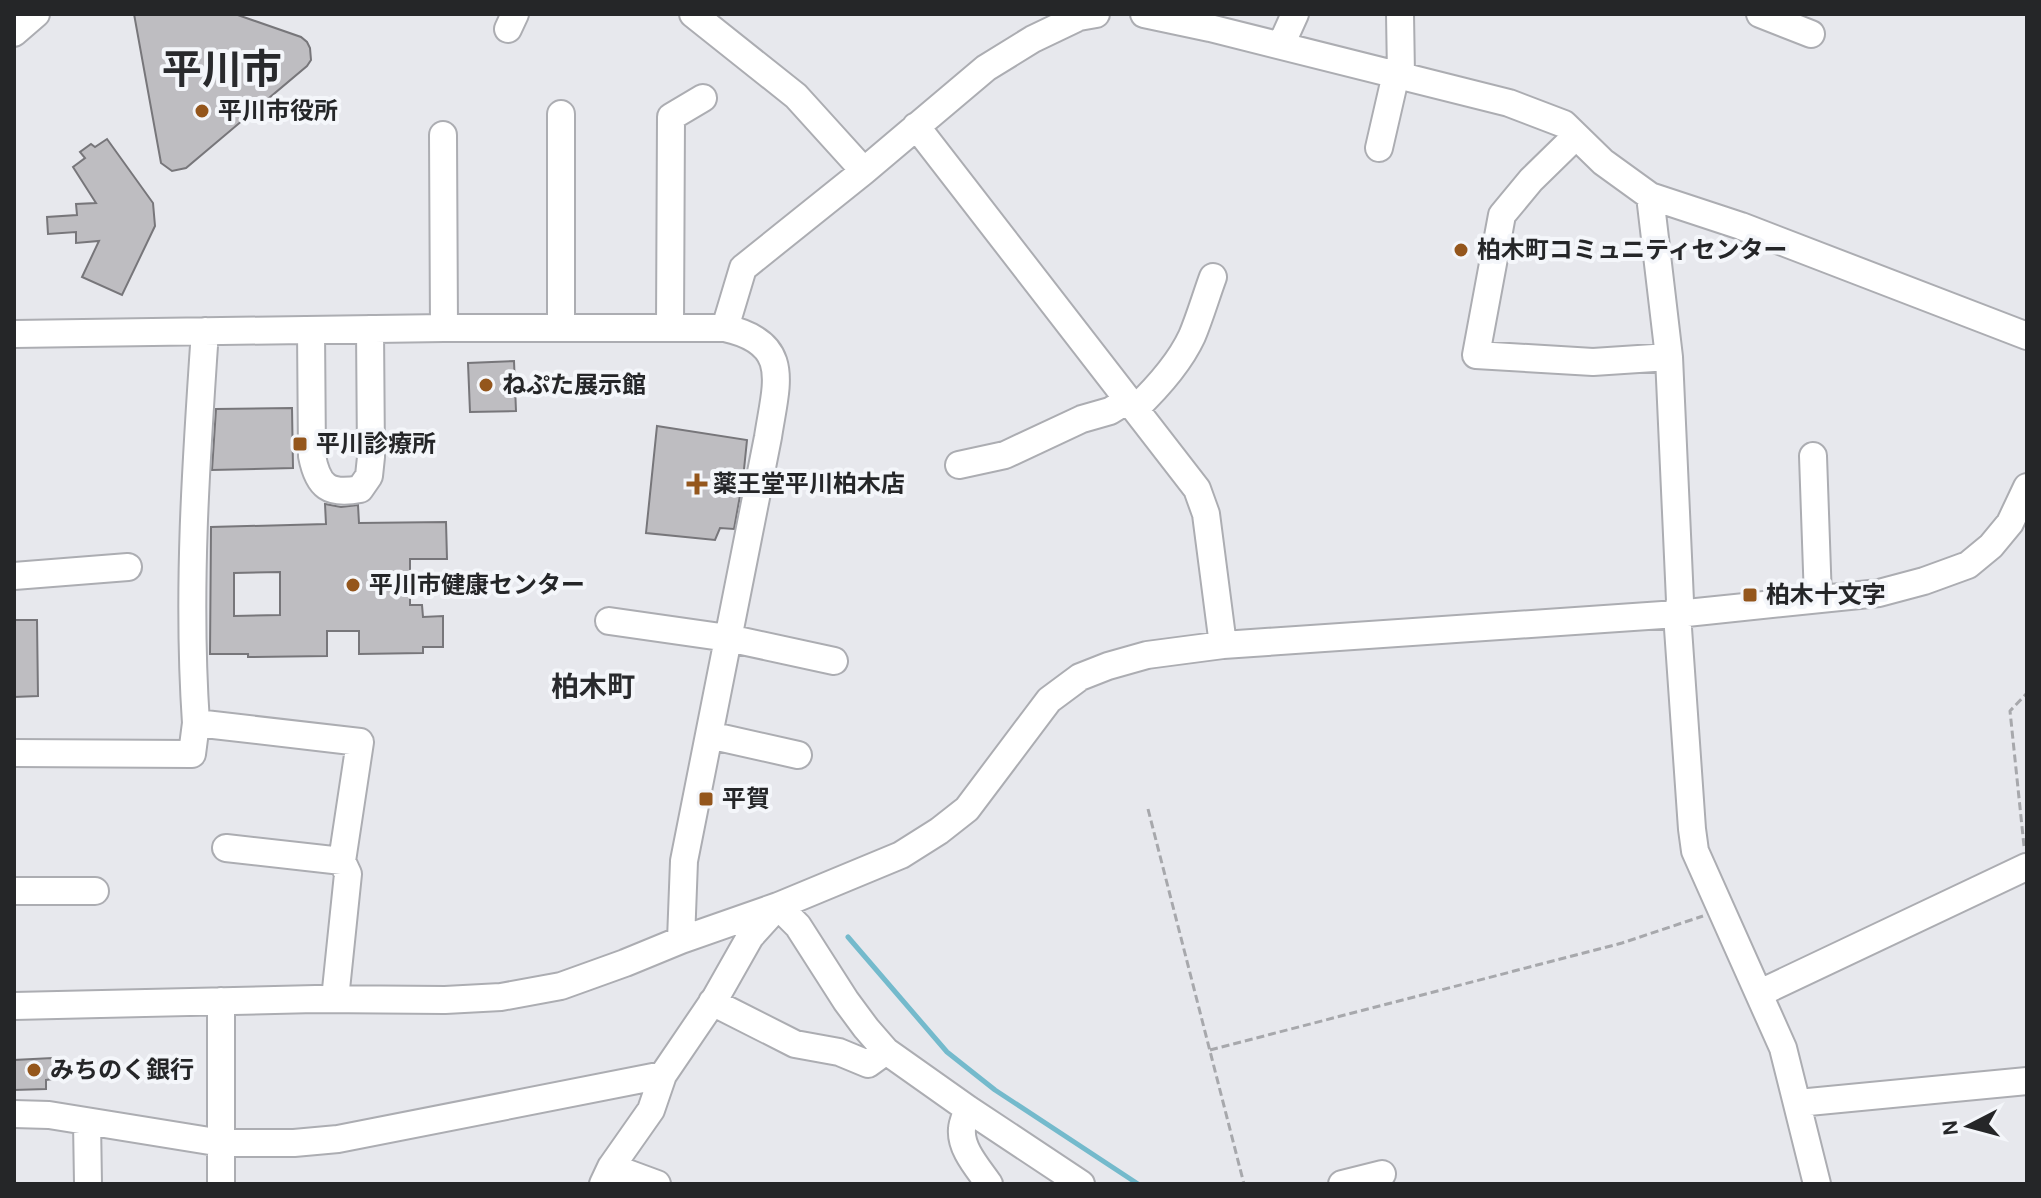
<svg xmlns="http://www.w3.org/2000/svg" width="2041" height="1198" viewBox="0 0 2041 1198" font-family="Karla,'Noto Sans JP',sans-serif">
	<style>
		.lines { fill: none; stroke-linecap: round; stroke-linejoin: round }
		.stream { stroke: #74bacc; stroke-width: 5 }
		.building { fill: #bebdc1; stroke: #77767a; stroke-width: 2; fill-rule: evenodd }
		.minor-casing { stroke: #acadb2; stroke-width: 30 }
		.path { stroke: #a7a8ac; stroke-width: 3; stroke-dasharray: 8 4; stroke-linecap: butt }
		.minor { stroke: #fff; stroke-width: 26 }
		.poi-dot { fill: #94561c; stroke: #f4f6fa; stroke-width: 3 }
		.labels { text-anchor: middle; dominant-baseline: central; stroke-width: 8; stroke-linejoin: round; paint-order: stroke }
		.poi-label { font-size: 24px; font-weight: bold; fill: #252628; stroke: #f4f6fa; text-anchor: start }
		.quarter-label { font-size: 28px; font-weight: bold; fill: #292a2d; stroke: #f4f6fa }
		.town-label { font-size: 40px; font-weight: bold; fill: #292a2d; stroke: #f4f6fa }
	</style>
	<rect width="100%" height="100%" fill="#e7e8ed"/>
	<g class="lines">
		<path class="stream" d="M848,937L947,1052L995,1090L1138,1184"/>
	</g>
	<path class="building" d="M134,14H235L301,37L307,42L310,48L311,60L307,66L186,168L172,171L161,163Z
		M107,139L153,203L155,226L122,295L82,277L99,241L76,243V232L48,234L47,217L77,215L76,204L96,203L73,167L85,158L80,152L91,144L95,147Z
		M514,361L516,411L470,412L468,363Z
		M292,408L293,468L212,470L216,409Z
		M657,426L747,440L743,479L734,529L720,528L715,540L646,533Z
		M325,504L341,507L358,505L359,523L446,522L447,559H410V605H422L423,617L443,616V647H423V653L359,654V631H327V656L248,657V654H210L211,527L326,524ZM280,572V615L234,616V573Z
		M14,620H37L38,696L14,697Z
		M52,1058L54,1079L46,1080V1089L14,1090V1060Z"/>
	<g class="lines">
		<defs>
			<path id="minor" d="M693,14L796,96L864,171
				M1144,14L1210,28L1509,103L1564,124L1603,162L1650,196L1741,226L2027,336
				M1400,14L1401,75
				M1760,14L1811,34
				M508,29L515,14
				M14,33L36,14
				M1281,45L1295,14
				M916,126L1197,489L1206,514L1223,645
				M443,135L444,328
				M1576,136L1531,180L1502,215L1476,355L1593,362L1669,357
				M1379,148L1396,74
				M1650,196L1669,357L1680,601L1677,614L1692,829L1695,851L1783,1048L1817,1184
				M561,328V114
				M670,328L671,117L703,98
				M725,328L743,268L864,171L986,68L1033,39L1079,17L1096,14
				M311,330L312,456C318,487 329,495 360,489L369,476L371,457L370,329
				M205,331C196,462 187,592 196,723L360,742L342,861L348,874L335,999
				M14,334L444,328H725C793,343 776,384 768,437L684,861L681,940
				M1135,409C1157,388 1179,364 1192,336C1200,317 1206,296 1213,277
				M1813,456L1818,599
				M959,465L1005,455L1082,419L1110,411L1128,400
				M14,576L128,567
				M609,621L728,638L834,661
				M709,735L798,755
				M14,753L192,754L196,723
				M226,848L342,861
				M14,891H95
				M1760,993L2026,867
				M221,1001V1184
				M712,1002L795,1044L839,1052L868,1064L886,1051
				M14,1006L316,999L445,1000L501,997L561,986L625,963L681,940L778,906L901,855L939,831L967,809L1049,700L1080,677L1108,666L1147,655L1223,645L1677,614L1879,593L1924,581L1968,565L1991,546L2010,523L2027,487
				M1798,1103L2027,1081
				M968,1109C966,1115 962,1123 962,1129C960,1149 979,1169 989,1184
				M14,1114L49,1115L222,1143H294L338,1139L663,1075
				M87,1122L88,1184
				M611,1167L657,1184
				M603,1184L611,1167L651,1110L663,1075L716,997L750,937L778,906L798,926L846,1001L866,1028L886,1051L968,1109L1081,1184
				M1342,1184L1382,1174"/>
		</defs>
		<use href="#minor" class="minor-casing"/>
		<path class="path" d="M1148,809L1244,1184
			M2024,846L2010,711L2027,693
			M1210,1050L1622,943L1703,916"/>
		<use href="#minor" class="minor"/>
	</g>
	<g class="poi-dot">
		<circle cx="202" cy="111" r="8"/>
		<circle cx="1461" cy="250" r="8"/>
		<circle cx="486" cy="385" r="8"/>
		<rect x="292" y="436" width="16" height="16" rx="4"/>
		<path d="M693 472h8v8h8v8h-8v8h-8v-8h-8v-8h8z"/>
		<circle cx="353" cy="585" r="8"/>
		<rect x="1742" y="587" width="16" height="16" rx="4"/>
		<rect x="698" y="791" width="16" height="16" rx="4"/>
		<circle cx="34" cy="1070" r="8"/>
	</g>
	<g class="labels">
		<g class="poi-label">
			<text x="218" y="111">平川市役所</text>
			<text x="1477" y="250">柏木町コミュニティセンター</text>
			<text x="502" y="385">ねぷた展示館</text>
			<text x="316" y="444">平川診療所</text>
			<text x="713" y="484">薬王堂平川柏木店</text>
			<text x="369" y="585">平川市健康センター</text>
			<text x="1766" y="595">柏木十文字</text>
			<text x="722" y="799">平賀</text>
			<text x="50" y="1070">みちのく銀行</text>
		</g>
		<g class="quarter-label">
			<text x="593" y="686">柏木町</text>
		</g>
		<g class="town-label">
			<text x="222" y="69">平川市</text>
		</g>
	</g>
	<rect width="2041" height="1198" fill="none" stroke="#252628" stroke-width="32"/>
	<g transform="translate(1969 1126) rotate(264)" stroke="#f4f6fa" stroke-width="6" paint-order="stroke">
	<path d="M0-6L14 30L0 20L-14 30Z" fill="#252628"/>
	<text y="-12" font-size="22" font-weight="bold" text-anchor="middle" fill="#252628">N</text>
	</g>
</svg>
